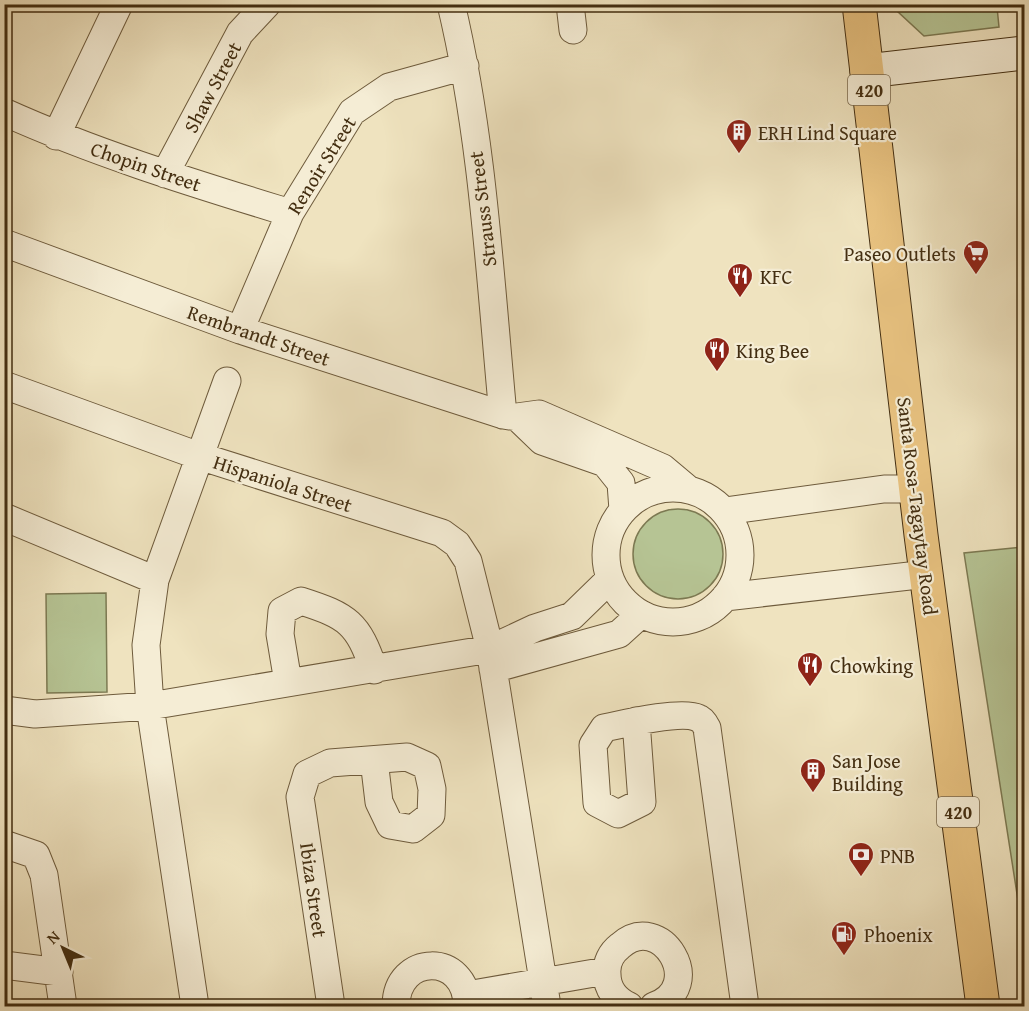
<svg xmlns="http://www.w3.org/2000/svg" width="1029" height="1011" viewBox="0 0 1029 1011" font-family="'Gentium Book Plus',serif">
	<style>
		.green { fill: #b6c494; stroke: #7c7952; stroke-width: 1.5 }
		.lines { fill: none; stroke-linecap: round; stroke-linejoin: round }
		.street-casing { stroke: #6e5b3c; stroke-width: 29 }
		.secondary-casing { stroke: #432e11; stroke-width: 35 }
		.primary-casing { stroke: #432e11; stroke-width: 35 }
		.street { stroke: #f5edd5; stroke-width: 27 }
		.secondary { stroke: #f5edd5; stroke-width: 33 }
		.primary { stroke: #e8c280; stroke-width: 33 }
		.labels { text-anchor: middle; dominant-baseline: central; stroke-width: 4.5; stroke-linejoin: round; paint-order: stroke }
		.shield { fill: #f5edd5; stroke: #78674c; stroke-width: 1.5 }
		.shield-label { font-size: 18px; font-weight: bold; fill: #432e11 }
		.street-label { font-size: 20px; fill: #432e11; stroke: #f5edd5 }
		.poi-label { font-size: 20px; fill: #432e11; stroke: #f5edd5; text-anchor: start }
	</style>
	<rect width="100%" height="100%" fill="#efe3bf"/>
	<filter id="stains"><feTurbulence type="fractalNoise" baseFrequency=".00333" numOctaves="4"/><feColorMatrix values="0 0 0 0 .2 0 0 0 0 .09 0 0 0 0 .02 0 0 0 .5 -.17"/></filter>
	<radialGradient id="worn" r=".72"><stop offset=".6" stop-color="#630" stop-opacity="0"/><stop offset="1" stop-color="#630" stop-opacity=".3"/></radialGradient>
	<path class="green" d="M895,5H973L974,9L997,7L999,27L924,36L896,10Z
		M633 554a45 45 0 1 1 90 0a45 45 0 1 1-90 0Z
		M1024,547V939L964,553Z
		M106,593L107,692L47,693L46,594Z"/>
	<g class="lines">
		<defs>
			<path id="street" d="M451,4C483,138 490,278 503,415
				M570,4L573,30
				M4,112C97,154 193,183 290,213
				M56,136L119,4
				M165,174L240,33L267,4
				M4,243L240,330L503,415L517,417L539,414L663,468L688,489
				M240,330L290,213L352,112L389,87L465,66
				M4,385L199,456L442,533L457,544L468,561L490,649L547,1006
				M517,417L542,441L605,463L621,483L623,510
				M606 555a67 67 0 1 1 134 0a67 67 0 1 1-134 0Z
				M725,511L884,489H915
				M4,517L155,580
				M725,597L927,574
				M493,669L619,634L641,614
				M288,682L280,634L282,611L301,601C348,616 358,623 374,670
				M4,710L35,714L150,706L490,649L535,628L572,616L610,579
				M636,721L642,802L618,814L597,803L593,745L604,728C623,724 682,710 698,718C702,719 705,724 707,728L745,1006
				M4,844L36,855L44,875L63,1006
				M4,965L59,972
				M467,995L606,971
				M195,1006L150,706L146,645L155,580L227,381
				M331,1006L300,797L307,774L330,763L407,757L427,766L432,789L431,815L413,829L390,825L379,802L374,760
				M396,1006C396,953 467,952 467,1006
				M629,1006C616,1000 607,989 607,974C606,963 611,953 620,946C661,909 708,987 654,1006"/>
			<path id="secondary" d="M867,71L1024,53"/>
			<path id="primary" d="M859,4L921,535L983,1006"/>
		</defs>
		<use href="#street" class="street-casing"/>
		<use href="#secondary" class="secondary-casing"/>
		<use href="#primary" class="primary-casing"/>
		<use href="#street" class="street"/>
		<use href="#secondary" class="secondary"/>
		<use href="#primary" class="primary"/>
	</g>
	<defs>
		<symbol id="building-pin" viewBox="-11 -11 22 30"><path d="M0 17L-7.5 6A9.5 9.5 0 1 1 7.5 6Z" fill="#8f2418" stroke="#f5edd5"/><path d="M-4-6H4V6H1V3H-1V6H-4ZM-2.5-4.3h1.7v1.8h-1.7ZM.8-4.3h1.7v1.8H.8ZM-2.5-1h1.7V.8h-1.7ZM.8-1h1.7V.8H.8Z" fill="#fff"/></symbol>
		<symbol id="supermarket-pin" viewBox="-11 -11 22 30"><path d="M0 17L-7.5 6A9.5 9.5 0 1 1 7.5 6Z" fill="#8f2418" stroke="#f5edd5"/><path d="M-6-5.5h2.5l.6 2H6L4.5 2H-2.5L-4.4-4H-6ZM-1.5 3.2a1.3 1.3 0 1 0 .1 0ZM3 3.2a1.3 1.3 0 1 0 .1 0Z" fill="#fff"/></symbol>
		<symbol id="restaurant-pin" viewBox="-11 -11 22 30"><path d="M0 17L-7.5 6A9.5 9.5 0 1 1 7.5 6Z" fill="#8f2418" stroke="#f5edd5"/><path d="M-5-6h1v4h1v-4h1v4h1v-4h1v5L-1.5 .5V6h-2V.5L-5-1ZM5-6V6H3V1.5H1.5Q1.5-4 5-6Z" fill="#fff"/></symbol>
		<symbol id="bank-pin" viewBox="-11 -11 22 30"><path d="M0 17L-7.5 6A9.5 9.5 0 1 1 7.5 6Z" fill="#8f2418" stroke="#f5edd5"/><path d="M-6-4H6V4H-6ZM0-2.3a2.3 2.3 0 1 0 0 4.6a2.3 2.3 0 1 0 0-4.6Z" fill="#fff"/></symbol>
		<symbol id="fuel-pin" viewBox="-11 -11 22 30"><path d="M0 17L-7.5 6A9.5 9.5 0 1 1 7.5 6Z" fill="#8f2418" stroke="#f5edd5"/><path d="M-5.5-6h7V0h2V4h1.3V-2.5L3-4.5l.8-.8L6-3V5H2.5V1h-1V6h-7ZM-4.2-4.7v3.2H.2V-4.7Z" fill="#fff"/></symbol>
	</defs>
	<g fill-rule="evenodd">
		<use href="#building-pin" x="724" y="117" width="30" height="40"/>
		<use href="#supermarket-pin" x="961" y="238" width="30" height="40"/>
		<use href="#restaurant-pin" x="725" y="261" width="30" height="40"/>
		<use href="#restaurant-pin" x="702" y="335" width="30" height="40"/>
		<use href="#restaurant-pin" x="795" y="650" width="30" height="40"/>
		<use href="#building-pin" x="798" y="756" width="30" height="40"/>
		<use href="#bank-pin" x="846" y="840" width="30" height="40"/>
		<use href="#fuel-pin" x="829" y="919" width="30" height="40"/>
	</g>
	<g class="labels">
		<g class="shield">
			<rect x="848" y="75" width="42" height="30" rx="4.5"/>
			<rect x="937" y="797" width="42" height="30" rx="4.5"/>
		</g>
		<g class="shield-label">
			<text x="869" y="90">420</text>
			<text x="958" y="812">420</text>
		</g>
		<g class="street-label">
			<text transform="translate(212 87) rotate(-62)">Shaw Street</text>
			<text transform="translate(321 165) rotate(-58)">Renoir Street</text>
			<text transform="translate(146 166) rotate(19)">Chopin Street</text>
			<text transform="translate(482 209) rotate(-97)">Strauss Street</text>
			<text transform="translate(259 335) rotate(19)">Rembrandt Street</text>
			<text transform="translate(283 483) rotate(18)">Hispaniola Street</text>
			<text transform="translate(918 506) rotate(83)">Santa Rosa-Tagaytay Road</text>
			<text transform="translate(314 890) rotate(82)">Ibiza Street</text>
		</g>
		<g class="poi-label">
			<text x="758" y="132">ERH Lind Square</text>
			<text x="956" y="253" text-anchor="end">Paseo Outlets</text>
			<text x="760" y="276">KFC</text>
			<text x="736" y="350">King Bee</text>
			<text x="830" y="665">Chowking</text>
			<text x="832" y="760">San Jose<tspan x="832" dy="23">Building</tspan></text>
			<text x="880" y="855">PNB</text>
			<text x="864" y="934">Phoenix</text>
		</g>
	</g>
	<rect width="1029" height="1011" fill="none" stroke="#efe3bf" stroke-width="24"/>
	<rect x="6" y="6" width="1017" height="999" fill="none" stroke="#432e11" stroke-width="3"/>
	<rect x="12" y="12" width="1005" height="987" fill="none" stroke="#432e11" stroke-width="1.5"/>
	<g transform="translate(63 948) rotate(317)" stroke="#f5edd5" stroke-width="4.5" paint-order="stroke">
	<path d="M0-4.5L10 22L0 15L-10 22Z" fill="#432e11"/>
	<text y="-9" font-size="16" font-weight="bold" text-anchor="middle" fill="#432e11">N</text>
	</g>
	<rect width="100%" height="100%" filter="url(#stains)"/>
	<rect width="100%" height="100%" fill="url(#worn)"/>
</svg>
